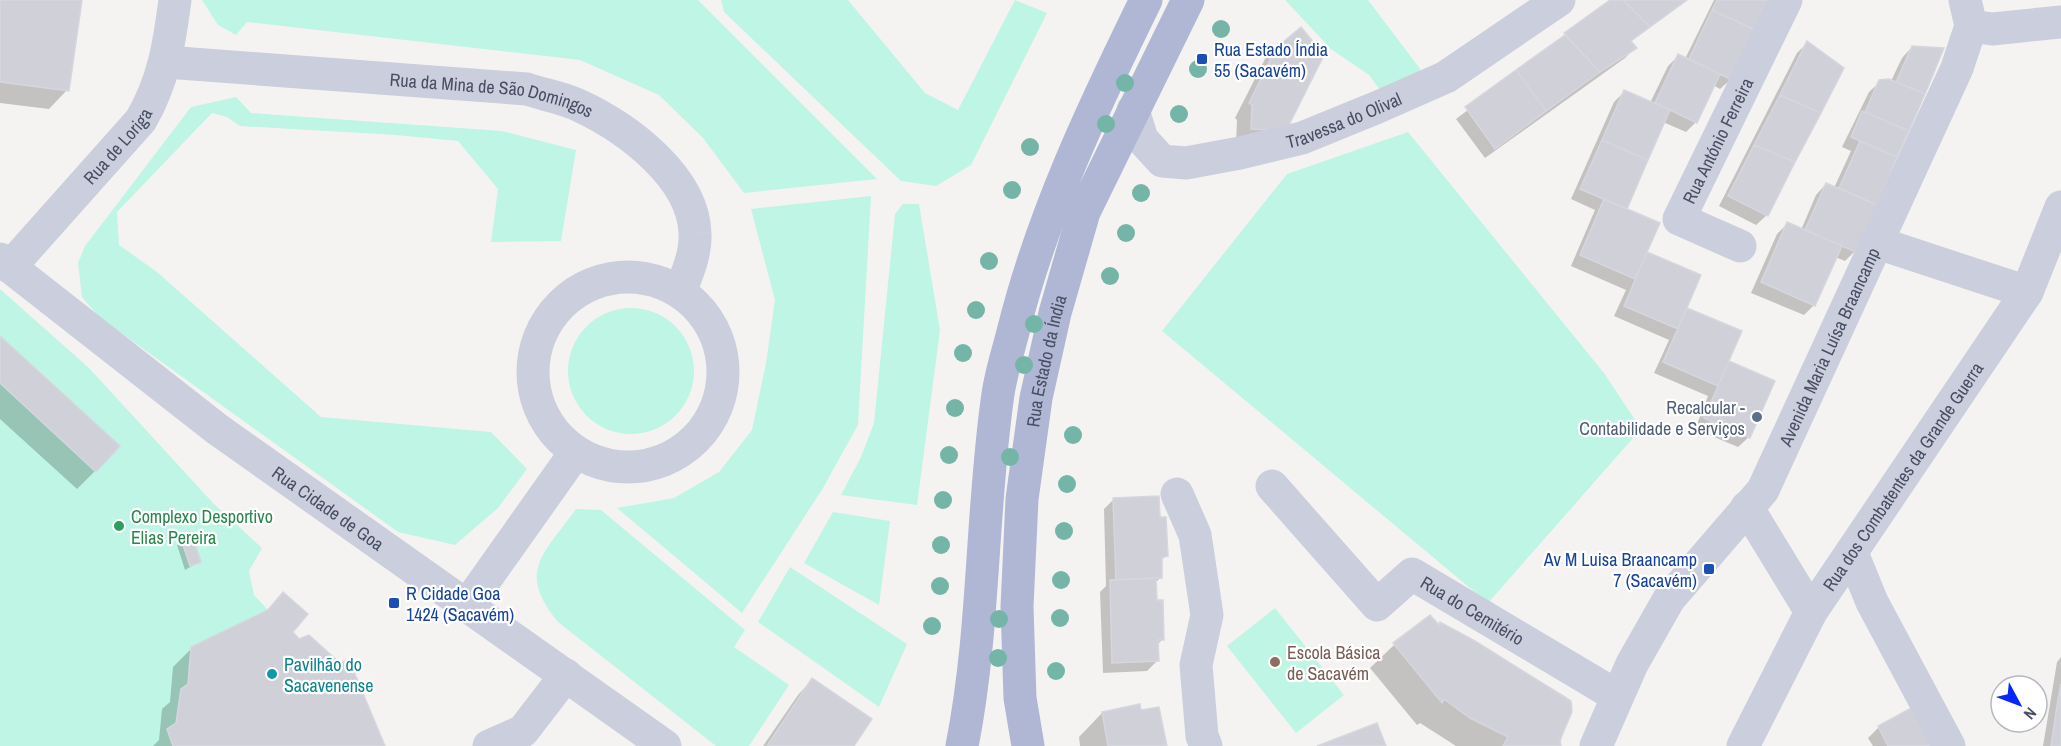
<svg xmlns="http://www.w3.org/2000/svg" width="2061" height="746" viewBox="0 0 2061 746" font-family="'Archivo Narrow',sans-serif">
	<style>
		.green { fill: #bef5e4 }
		.shadow { fill: #0003 }
		.building { fill: #cfd0d8; stroke: #d6d6de; stroke-width: 1.5 }
		.lines { fill: none; stroke-linecap: round; stroke-linejoin: round }
		.minor { stroke: #cbcfdd; stroke-width: 33 }
		.major { stroke: #b0b7d4; stroke-width: 33 }
		.tree { fill: #75b5a8 }
		.transit-dot { fill: #1a4fb4; stroke: #fff; stroke-width: 2 }
		.service-dot { fill: #5c6f8a; stroke: #fff; stroke-width: 2 }
		.leisure-dot { fill: #2e9e5b; stroke: #fff; stroke-width: 2 }
		.education-dot { fill: #8d6e63; stroke: #fff; stroke-width: 2 }
		.culture-dot { fill: #0f9aa8; stroke: #fff; stroke-width: 2 }
		.labels { text-anchor: middle; dominant-baseline: central; stroke-width: 4.5; stroke-linejoin: round; paint-order: stroke }
		.transit-label { font-size: 18px; fill: #164399; stroke: #fff; text-anchor: start }
		.street-label { font-size: 18px; fill: #484e63; stroke: #fff }
		.service-label { font-size: 18px; fill: #4e5e75; stroke: #fff; text-anchor: end }
		.leisure-label { font-size: 18px; fill: #27864d; stroke: #fff; text-anchor: start }
		.education-label { font-size: 18px; fill: #785e54; stroke: #fff; text-anchor: start }
		.culture-label { font-size: 18px; fill: #0d838f; stroke: #fff; text-anchor: start }
	</style>
	<rect width="100%" height="100%" fill="#f5f3f2"/>
	<path class="green" d="M202,0H698L877,179L744,193L703,138L659,95L580,60L247,22L236,35L218,25Z
		M721,0H848L925,93L958,110L1015,0L1047,13L971,165L936,186L901,181L724,12Z
		M1285,0H1368L1421,70L1383,94L1369,75L1331,49Z
		M236,97L251,113L502,131L576,150L561,241L491,242L498,189L458,141L396,135L240,126L227,117L212,113L117,212L119,245L157,272L321,417L491,432L527,469L498,508L455,545L398,532L99,317L82,297L78,263L85,246L191,107Z
		M1408,132L1604,373L1641,429L1488,603L1162,331L1287,174Z
		M871,196L858,425L823,488L742,613L617,508L674,498L719,472L752,430L766,363L775,300L751,209Z
		M903,204H919L940,330L917,505L841,495L861,457L874,423L895,214Z
		M0,289L89,368L213,503L262,548L249,571L254,595L268,610L283,592L308,614L293,632L299,639L309,635L340,663L349,660L385,746H0Z
		M568 371a63 63 0 1 1 126 0a63 63 0 1 1-126 0Z
		M576,509L601,510L745,630L734,647L789,685L749,746H716L558,622C516,571 544,554 576,509Z
		M833,512L890,521L879,605L804,563Z
		M790,567L907,644L879,707L758,622Z
		M1275,608L1344,695L1296,733L1227,646Z"/>
	<path class="shadow" d="M0,0H81L67,90L49,109L0,103Z
		M1614,0H1687L1630,42L1635,48L1625,58L1485,158L1456,119Z
		M1714,0H1772L1731,79L1720,89L1713,85L1696,122L1686,132L1663,122L1625,210L1645,252L1685,308L1740,332L1727,362L1773,382L1749,437L1738,447L1695,429L1708,396L1654,373L1669,340L1614,316L1626,290L1571,266L1595,210L1571,199L1614,102L1624,92L1650,103L1668,66L1678,56L1685,59Z
		M1807,43L1767,215L1756,225L1719,206L1797,53Z
		M1280,44L1285,130L1236,144L1237,120L1235,118L1265,59Z
		M1912,47L1942,50L1855,251L1845,261L1835,257L1814,305L1804,315L1751,293L1777,234L1787,224L1801,230L1816,195L1826,184L1834,188L1851,151L1842,147L1869,92L1880,82L1891,81L1902,58Z
		M0,338L95,471L77,489L0,419Z
		M1114,499L1159,519L1166,556L1160,561L1161,577L1155,583L1163,639L1157,645V661L1147,671L1103,673L1100,592L1106,586L1104,509Z
		M191,537L199,562L185,570L177,545Z
		M283,594L291,633L384,746H153L159,740L162,709L170,702L173,667L192,648L263,614Z
		M1430,617L1438,626L1474,642L1566,697L1572,706L1559,746H1456L1420,723L1417,725L1370,668L1394,645Z
		M2061,657V746H2043L2057,662Z
		M812,680L852,746H763L798,695Z
		M1912,709L1932,746H1873L1868,738L1878,728Z
		M1140,712L1165,746H1080L1079,737L1102,713Z"/>
	<path class="building" d="M0,0H82L69,91L0,82Z
		M1610,0H1623L1650,27L1631,41L1637,48L1600,72L1564,33Z
		M1623,0H1687L1650,27Z
		M1717,0H1771L1755,30L1712,10Z
		M1712,10L1755,30L1732,80L1689,59Z
		M1301,27L1324,55L1286,131L1251,129L1252,105L1249,103L1279,42L1282,43Z
		M1565,35L1600,72L1546,111L1516,70Z
		M1807,41L1844,68L1821,113L1780,95Z
		M1912,46L1944,48L1925,94L1896,82Z
		M1678,54L1720,74L1697,123L1655,103Z
		M1516,70L1546,111L1495,149L1465,107Z
		M1889,79L1925,94L1909,131L1865,112L1879,80Z
		M1624,90L1670,110L1648,160L1602,140Z
		M1780,95L1821,113L1795,162L1754,145Z
		M1862,111L1909,131L1897,157L1851,137Z
		M1602,140L1648,160L1627,209L1580,189Z
		M1860,141L1897,157L1877,205L1839,188Z
		M1754,145L1795,162L1768,216L1728,196Z
		M1826,183L1877,205L1856,252L1805,230Z
		M1604,199L1660,223L1635,279L1580,255Z
		M1787,222L1842,246L1815,306L1761,282Z
		M1647,252L1701,275L1678,329L1624,306Z
		M1687,308L1742,331L1718,386L1663,362Z
		M0,336L120,446L96,472L0,383Z
		M1729,361L1775,381L1750,438L1704,418Z
		M1159,496L1160,517H1166L1168,556L1162,557V578L1116,580L1113,498Z
		M192,535L201,562L190,566L181,539Z
		M1156,578L1157,600H1163L1164,640H1158L1159,661L1112,663L1110,580Z
		M283,592L308,614L293,632L299,639L309,635L340,663L349,660L385,746H173L167,729L176,723L181,689L188,684L191,647L268,610Z
		M1430,615L1439,625L1440,622L1475,641L1571,701L1572,712L1560,740L1561,746H1503L1508,737L1470,718L1444,699L1442,703L1393,643Z
		M812,678L872,719L854,746H767Z
		M2061,684V706H2057Z
		M1140,704L1141,710L1159,707L1167,746H1108L1102,712Z
		M2057,706H2061V746H2051Z
		M1913,707L1934,746H1888L1878,726Z
		M1377,723L1386,746H1317Z"/>
	<g class="lines">
		<g class="minor">
			<path d="M1971,26L1992,29L2061,22"/>
			<path id="s1" d="M166,62L527,89C544,95 564,98 580,106C627,128 694,177 695,234C696,254 687,274 680,292"/>
			<path id="s2" d="M1133,110L1142,139L1162,161L1186,163L1240,153L1302,138L1378,107L1446,77L1559,0"/>
			<path d="M1875,242L2027,292"/>
			<path id="s3" d="M1740,246L1679,219L1786,0"/>
			<path id="s4" d="M0,259L217,429L665,746"/>
			<path id="s5" d="M10,267L141,120C164,80 169,45 175,0"/>
			<circle cx="628" cy="372" r="95"/>
			<path id="s6" d="M1272,486L1377,605L1412,574L1617,696"/>
			<path d="M1177,494L1195,535L1207,615L1196,665L1202,736L1206,746"/>
			<path d="M1747,507L1811,612"/>
			<path d="M1852,553L1872,602L1949,746"/>
			<path d="M468,604L575,453"/>
			<path d="M489,746L523,731L566,675"/>
			<path id="s7" d="M1596,746L1632,664L1669,599L1763,490L1957,68L1971,26L1965,0"/>
			<path id="s8" d="M1743,746L1811,612L2027,292L2061,207"/>
		</g>
		<g class="major">
			<path d="M962,746C985,630 981,511 998,394C1001,373 1008,352 1013,332C1042,215 1093,108 1146,0"/>
			<path id="s9" d="M1028,746L1020,698L1017,607L1022,499L1036,398L1055,313L1084,212L1188,0"/>
		</g>
	</g>
	<g class="tree">
		<circle cx="1221" cy="29" r="9"/>
		<circle cx="1198" cy="69" r="9"/>
		<circle cx="1125" cy="83" r="9"/>
		<circle cx="1179" cy="114" r="9"/>
		<circle cx="1106" cy="124" r="9"/>
		<circle cx="1030" cy="147" r="9"/>
		<circle cx="1012" cy="190" r="9"/>
		<circle cx="1141" cy="193" r="9"/>
		<circle cx="1126" cy="233" r="9"/>
		<circle cx="989" cy="261" r="9"/>
		<circle cx="1110" cy="276" r="9"/>
		<circle cx="976" cy="310" r="9"/>
		<circle cx="1034" cy="324" r="9"/>
		<circle cx="963" cy="353" r="9"/>
		<circle cx="1024" cy="365" r="9"/>
		<circle cx="955" cy="408" r="9"/>
		<circle cx="1073" cy="435" r="9"/>
		<circle cx="949" cy="455" r="9"/>
		<circle cx="1010" cy="457" r="9"/>
		<circle cx="1067" cy="484" r="9"/>
		<circle cx="943" cy="500" r="9"/>
		<circle cx="1064" cy="531" r="9"/>
		<circle cx="941" cy="545" r="9"/>
		<circle cx="1061" cy="580" r="9"/>
		<circle cx="940" cy="586" r="9"/>
		<circle cx="1060" cy="618" r="9"/>
		<circle cx="999" cy="619" r="9"/>
		<circle cx="932" cy="626" r="9"/>
		<circle cx="998" cy="658" r="9"/>
		<circle cx="1056" cy="671" r="9"/>
	</g>
	<g class="transit-dot">
		<rect x="1196" y="53" width="12" height="12" rx="3"/>
		<rect x="1703" y="563" width="12" height="12" rx="3"/>
		<rect x="388" y="597" width="12" height="12" rx="3"/>
	</g>
	<circle class="service-dot" cx="1757" cy="417" r="6"/>
	<circle class="leisure-dot" cx="119" cy="526" r="6"/>
	<circle class="education-dot" cx="1275" cy="662" r="6"/>
	<circle class="culture-dot" cx="272" cy="674" r="6"/>
	<g class="labels">
		<g class="transit-label">
			<text x="1214" y="49">Rua Estado Índia<tspan x="1214" dy="21">55 (Sacavém)</tspan></text>
			<text x="1697" y="559" text-anchor="end">Av M Luisa Braancamp<tspan x="1697" dy="21">7 (Sacavém)</tspan></text>
			<text x="406" y="593">R Cidade Goa<tspan x="406" dy="21">1424 (Sacavém)</tspan></text>
		</g>
		<g class="street-label">
			<text stroke="none"><textPath href="#s1" startOffset="328">Rua da Mina de São Domingos</textPath></text>
			<text stroke="none"><textPath href="#s2" startOffset="248">Travessa do Olival</textPath></text>
			<text stroke="none"><textPath href="#s3" startOffset="154">Rua António Ferreira</textPath></text>
			<text stroke="none"><textPath href="#s5" startOffset="162">Rua de Loriga</textPath></text>
			<text stroke="none"><textPath href="#s7" startOffset="466">Avenida Maria Luísa Braancamp</textPath></text>
			<text stroke="none"><textPath href="#s9" startOffset="388">Rua Estado da Índia</textPath></text>
			<text stroke="none"><textPath href="#s8" startOffset="314">Rua dos Combatentes da Grande Guerra</textPath></text>
			<text stroke="none"><textPath href="#s4" startOffset="412">Rua Cidade de Goa</textPath></text>
			<text stroke="none"><textPath href="#s6" startOffset="276">Rua do Cemitério</textPath></text>
		</g>
		<g class="service-label">
			<text x="1745" y="407">Recalcular -<tspan x="1745" dy="21">Contabilidade e Serviços</tspan></text>
		</g>
		<g class="leisure-label">
			<text x="131" y="516">Complexo Desportivo<tspan x="131" dy="21">Elias Pereira</tspan></text>
		</g>
		<g class="education-label">
			<text x="1287" y="652">Escola Básica<tspan x="1287" dy="21">de Sacavém</tspan></text>
		</g>
		<g class="culture-label">
			<text x="284" y="664">Pavilhão do<tspan x="284" dy="21">Sacavenense</tspan></text>
		</g>
	</g>
	<g transform="translate(2019 704) rotate(131)"><circle r="28" fill="#ffffff" stroke="#b6b8c1" stroke-width="1.5"/>
	<path d="M0-4.5L10 22L0 15L-10 22Z" fill="#0627fb"/>
	<text y="-9" font-size="16" font-weight="bold" text-anchor="middle" fill="#484e63">N</text>
	</g>
</svg>
